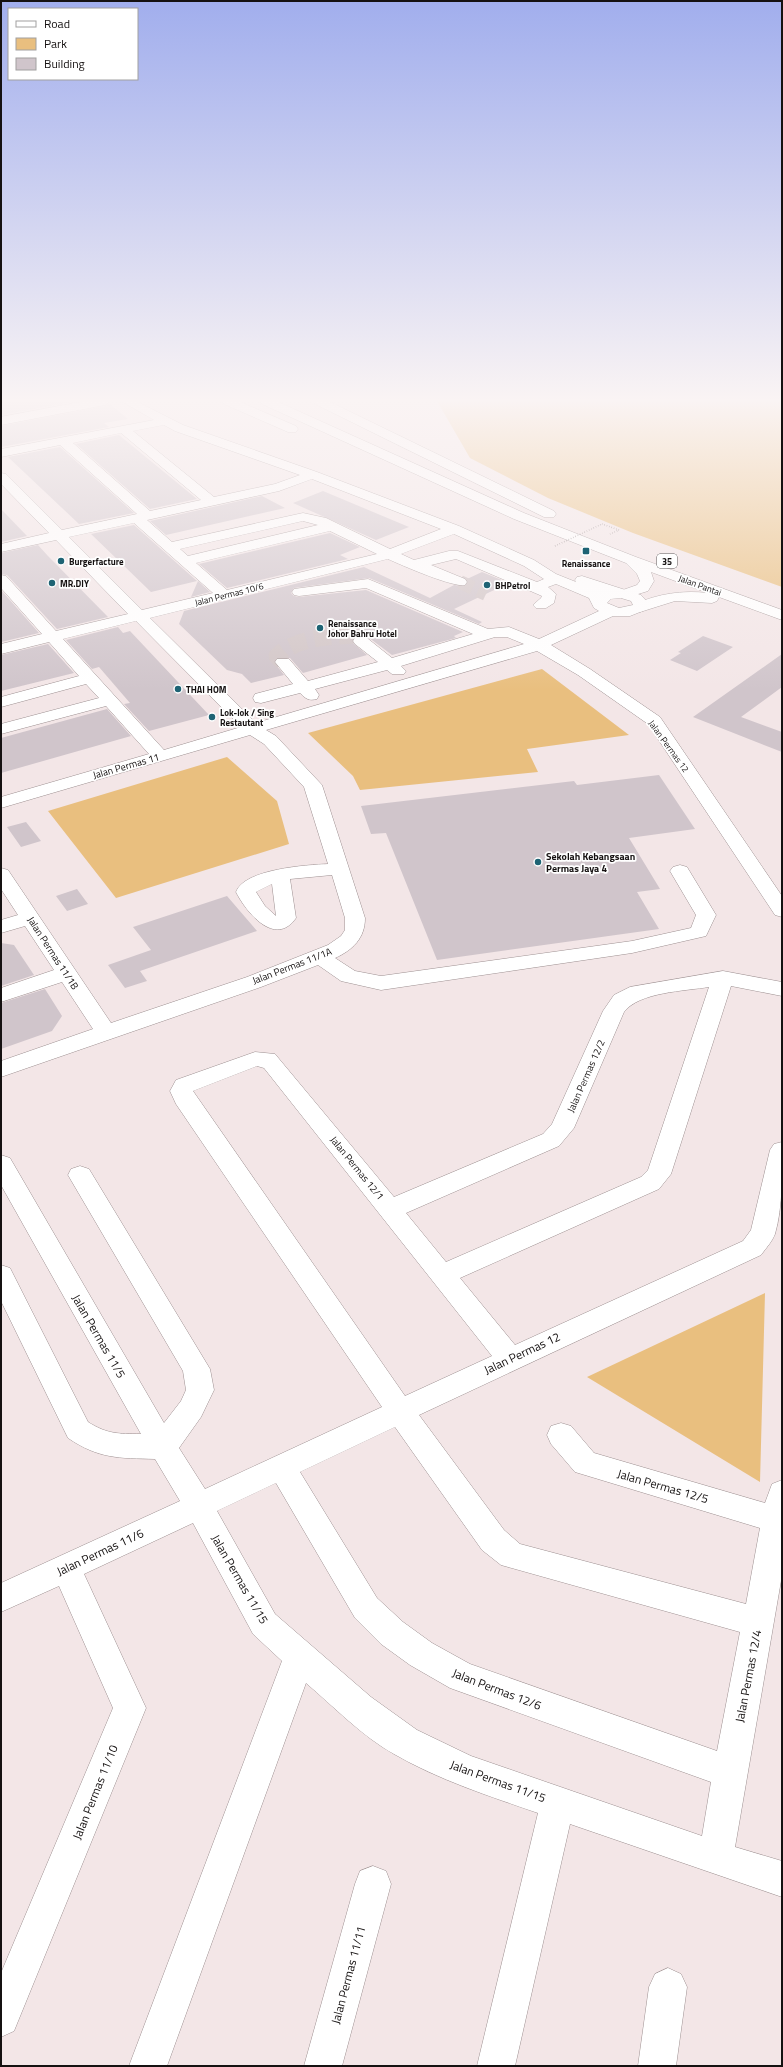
<svg xmlns="http://www.w3.org/2000/svg" width="783" height="2067" viewBox="0 0 783 2067" font-family="'Titillium Web',sans-serif">
	<style>
		.green { fill: #e9bf7f }
		.building { fill: #d0c5cb }
		.lines { fill: none; stroke-linecap: round; stroke-linejoin: round }
		.minor-tunnel-far1 { stroke: #d2c6c7; stroke-width: 14; stroke-dasharray: 14 6; stroke-linecap: butt }
		.minor-tunnel { stroke: #d2c6c7; stroke-width: 17; stroke-dasharray: 17 8; stroke-linecap: butt }
		.minor-casing { stroke: #9d9091; stroke-width: 1 }
		.highway-casing { stroke: #9d9091; stroke-width: 1 }
		.path { stroke: #7c7374; stroke-width: 1.5; stroke-dasharray: 0.5 2; stroke-linecap: butt }
		.minor { fill: #fff; fill-rule: evenodd }
		.highway { fill: #fff; fill-rule: evenodd }
		.path-bridge { stroke: #7c7374; stroke-width: 1.5; stroke-dasharray: 0.5 2; stroke-linecap: butt }
		.poi-dot { fill: #1e6374; stroke: #fff; stroke-width: 1.5 }
		.labels { text-anchor: middle; dominant-baseline: central; stroke-width: 3.5; stroke-linejoin: round; paint-order: stroke }
		.far-poi-label { font-size: 9px; font-weight: bold; fill: #151111; stroke: #fff; text-anchor: start }
		.shield { fill: #fff; stroke: #5b5858; stroke-width: 1 }
		.shield-label { font-size: 9px; font-weight: bold; fill: #151111 }
		.far-street-label { font-size: 9px; fill: #151111; stroke: #fff }
		.street-label { font-size: 10px; fill: #151111; stroke: #fff }
		.poi-label { font-size: 10px; font-weight: bold; fill: #151111; stroke: #fff; text-anchor: start }
		.near-street-label { font-size: 12px; fill: #151111; stroke: #fff }
	</style>
	<rect width="100%" height="100%" fill="#f3e6e7"/>
	<path class="green" d="M437,401H782V587L633,533L548,498L470,458Z
		M542,669L629,735L527,749L538,772L360,790L353,776L308,733Z
		M227,757L277,801L289,844L116,898L48,811Z
		M765,1293L760,1482L587,1377Z"/>
	<path class="building" d="M1,401H78L1,415Z
		M110,404L128,419L104,423L109,427L1,447V426L105,406Z
		M119,435L197,499L150,509L76,444Z
		M60,447L134,513L79,524L8,457Z
		M323,491L409,527L376,540L293,503Z
		M262,496L285,508L166,535L150,521Z
		M1,509L27,536L1,542Z
		M134,525L197,581L151,592L91,534Z
		M330,533L360,547L340,555L348,559L227,588L199,564Z
		M38,545L48,556L108,617L57,629L7,575L1,574V553Z
		M364,567L430,598L454,585L465,586L468,583L467,579L482,572L509,583L454,609L482,622L479,624L369,578L294,588L291,593L294,596L299,597L366,590L463,632L454,636L456,638L392,655L368,637L355,636L352,642L367,655L303,673L290,658H277L274,662L284,675L251,683L242,674L227,670L179,624L184,611Z
		M198,581L210,592L191,597Z
		M1,590L39,633L1,642Z
		M118,627L123,633L130,631L209,715L149,731L124,704L130,703L99,667L92,669L66,640Z
		M703,636L733,647L697,671L670,660L681,653L678,652Z
		M48,644L74,673L1,691V655Z
		M782,654V687L741,717L782,732V752L693,717Z
		M107,709L131,736L1,773V738Z
		M659,775L695,829L629,838L660,889L637,892L659,929L437,960L386,833L371,834L361,806L574,781L577,785Z
		M26,822L41,841L21,847L7,827Z
		M77,889L88,904L67,911L56,896Z
		M227,896L257,931L140,971L147,981L125,988L108,965L151,950L133,927Z
		M1,943L14,945L34,975L1,986Z
		M45,989L62,1016L52,1031L1,1049V1003Z"/>
	<g class="lines">
		<path class="minor-tunnel-far1" d="M460,582L486,594"/>
		<path class="minor-tunnel" d="M283,662L277,656C298,637 326,637 353,635L361,641"/>
		<defs>
			<path id="minor" d="M86,401H111L105,405L1,425V417Z
				M121,401H136L183,425L317,472L459,526L534,560L556,574L576,582L575,580L577,577L582,576L641,595L649,604L645,610L630,616H613L551,645L590,669L660,717L782,896V917L775,915L648,724L578,675L537,651L266,730L276,736L322,785L365,918C365,938 353,950 335,958L355,971L381,976L632,941L691,928L696,915L670,871L673,867L680,865L687,867L716,915L706,936L632,953L381,990L341,981L318,965L261,987L1,1077V1061L93,1029L62,982L1,1002V988L54,970L25,926L1,933V920L18,915L1,889V868L8,870L111,1023L247,977L328,945L341,936L345,930V918L332,875L290,879L296,918C275,948 246,912 236,892C244,869 307,865 328,864L304,787L264,744L250,735L1,808V797L149,754L106,706L1,734V724L99,698L86,684L1,707V697L79,676L49,642L1,654V644L42,634L1,588V575L6,576L56,631L128,614L56,540L1,552V544L49,533L1,484V473L6,474L62,530L137,514L60,445L1,457V449L154,420ZM164,425L175,431L300,475L275,484L214,497L133,431ZM121,433L201,500L150,511L73,443ZM312,479L441,529L390,549L326,518L303,513L172,542L147,520L279,491ZM303,521L318,525L188,556L180,549ZM134,523L213,593L142,610L69,537ZM330,531L377,554L227,590L196,563ZM454,534L524,566L544,579L537,582L458,551H449L414,560L401,554ZM388,559C401,565 454,588 465,585L467,582L465,579L431,565L456,559L542,596L541,598L533,605L536,608H546L554,603L556,594L548,587L556,584L589,598L594,608L599,611L539,639L509,627L488,629L368,579L294,589L292,592L294,595L299,596L366,588L473,634L392,658L367,638H355L353,641L355,644L378,662L308,681L289,659H277L275,662L293,684L255,694L253,698L255,702L261,703L300,693C306,699 309,701 317,699L319,695L315,689L387,670L392,674H404L406,671L401,666L495,637H507L524,644L256,723L150,618ZM621,598L631,601L633,605L619,608L607,603L611,599ZM136,621L241,727L164,750L63,639ZM272,884L276,916L265,906L256,892Z
				M723,971L782,982V996L731,986L671,1174L659,1189L460,1278L515,1345L743,1241L751,1230L770,1150L774,1144L782,1142C782,1171 783,1207 775,1234C772,1242 766,1248 761,1255L419,1415L504,1530L520,1544L746,1604L760,1528L575,1472L551,1444L547,1435L551,1426L561,1423L571,1426L594,1453L765,1503L772,1484L782,1480V1575L735,1847L782,1861V1897L570,1824L515,2066H477L538,1813C489,1796 439,1780 394,1754C363,1737 333,1706 306,1683L167,2066H129L282,1661L253,1634L193,1523L84,1574L146,1708L14,2031L1,2037V1973L113,1708L59,1586L1,1612V1583L180,1501L155,1459C119,1458 99,1459 68,1438L1,1301V1265L10,1268L88,1422C107,1434 118,1434 141,1434L1,1185V1155L10,1158L164,1423L181,1401L186,1390L183,1371L68,1175L71,1169L80,1166L89,1169L210,1369L214,1390L201,1417L179,1448L205,1489L382,1407L176,1104L170,1091L176,1080L255,1052L275,1054L394,1197L543,1134L552,1124L603,1011L614,995L630,987ZM709,987L648,1170L641,1177L446,1262L406,1213L559,1146L574,1128L624,1012C639,992 685,991 709,987ZM257,1066L264,1068L492,1356L405,1396L193,1091ZM395,1427L482,1550L501,1565L740,1632L717,1751L470,1664L432,1643L403,1622L377,1598L300,1472ZM276,1483L355,1618L381,1644L410,1665L450,1688L711,1782L702,1836L471,1756L417,1730L371,1697L275,1614L217,1511Z
				M373,1866L386,1871L391,1884L342,2066H304L355,1884L360,1871Z
				M668,1968L681,1974L687,1987L676,2066H638L649,1987L655,1974Z"/>
			<path id="highway" d="M222,401H238L296,426L298,429L296,432H288L224,404Z
				M260,401H276L524,513L636,557L782,610V620L719,597L717,601L712,603L675,601L640,612L635,610L632,607L635,604C658,594 682,590 708,593L651,572L654,581L648,591L625,598L620,597L618,594L620,591L637,585L640,581L637,574L626,563L514,519L262,404Z
				M313,401H328L554,511L556,514L554,517H544L315,404Z"/>
		</defs>
		<use href="#minor" class="minor-casing"/>
		<use href="#highway" class="highway-casing"/>
		<path class="path" d="M602,524L619,530L610,534"/>
		<use href="#minor" class="minor"/>
		<use href="#highway" class="highway"/>
		<path class="path-bridge" d="M555,546L602,524"/>
	</g>
	<linearGradient id="sky" x2="0" y2="1"><stop stop-color="#a1aeed"/><stop offset="0.58" stop-color="#faf4f4"/><stop offset="1" stop-color="#faf4f4" stop-opacity="0"/></linearGradient>
	<rect width="783" height="690" fill="url(#sky)"/>
	<g class="poi-dot">
		<rect x="582" y="547" width="8" height="8" rx="2"/>
		<circle cx="61" cy="561" r="4"/>
		<circle cx="52" cy="583" r="4"/>
		<circle cx="487" cy="585" r="4"/>
		<circle cx="320" cy="628" r="4"/>
		<circle cx="178" cy="689" r="4"/>
		<circle cx="212" cy="717" r="4"/>
		<circle cx="538" cy="862" r="4"/>
	</g>
	<g class="labels">
		<g class="far-poi-label">
			<text x="69" y="561">Burgerfacture</text>
			<text x="586" y="563" text-anchor="middle">Renaissance</text>
			<text x="60" y="583">MR.DIY</text>
			<text x="495" y="585">BHPetrol</text>
			<text x="328" y="623">Renaissance<tspan x="328" dy="10">Johor Bahru Hotel</tspan></text>
			<text x="186" y="689">THAI HOM</text>
			<text x="220" y="712">Lok-lok / Sing<tspan x="220" dy="10">Restautant</tspan></text>
		</g>
		<rect class="shield" x="657" y="554" width="20" height="14" rx="3"/>
		<g class="shield-label">
			<text x="667" y="561">35</text>
		</g>
		<g class="far-street-label">
			<text transform="translate(700 585) rotate(20)">Jalan Pantai</text>
			<text transform="translate(229 594) rotate(-14)">Jalan Permas 10/6</text>
			<text transform="translate(669 746) rotate(54)">Jalan Permas 12</text>
		</g>
		<g class="street-label">
			<text transform="translate(126 766) rotate(-16)">Jalan Permas 11</text>
			<text transform="translate(53 953) rotate(57)">Jalan Permas 11/1B</text>
			<text transform="translate(292 966) rotate(-21)">Jalan Permas 11/1A</text>
			<text transform="translate(586 1076) rotate(-66)">Jalan Permas 12/2</text>
			<text transform="translate(357 1168) rotate(51)">Jalan Permas 12/1</text>
		</g>
		<g class="poi-label">
			<text x="546" y="856">Sekolah Kebangsaan<tspan x="546" dy="12">Permas Jaya 4</tspan></text>
		</g>
		<g class="near-street-label">
			<text transform="translate(99 1336) rotate(60)">Jalan Permas 11/5</text>
			<text transform="translate(522 1353) rotate(-25)">Jalan Permas 12</text>
			<text transform="translate(663 1486) rotate(16)">Jalan Permas 12/5</text>
			<text transform="translate(100 1552) rotate(-25)">Jalan Permas 11/6</text>
			<text transform="translate(240 1579) rotate(60)">Jalan Permas 11/15</text>
			<text transform="translate(748 1676) rotate(-79)">Jalan Permas 12/4</text>
			<text transform="translate(497 1689) rotate(21)">Jalan Permas 12/6</text>
			<text transform="translate(498 1781) rotate(20)">Jalan Permas 11/15</text>
			<text transform="translate(95 1792) rotate(-68)">Jalan Permas 11/10</text>
			<text transform="translate(348 1975) rotate(-75)">Jalan Permas 11/11</text>
		</g>
	</g>
	<rect width="783" height="2067" fill="none" stroke="#151111" stroke-width="4"/>
	<rect x="8" y="8" width="130" height="72" fill="#ffffff" stroke="#a1a0a0"/>
	<rect x="16" y="21" width="20" height="6" fill="#ffffff" stroke="#a1a0a0"/>
	<text x="44" y="28" font-size="12" fill="#151111">Road</text>
	<rect x="16" y="38" width="20" height="12" fill="#e9bf7f" stroke="#a1a0a0"/>
	<text x="44" y="48" font-size="12" fill="#151111">Park</text>
	<rect x="16" y="58" width="20" height="12" fill="#d0c5cb" stroke="#a1a0a0"/>
	<text x="44" y="68" font-size="12" fill="#151111">Building</text>
</svg>
